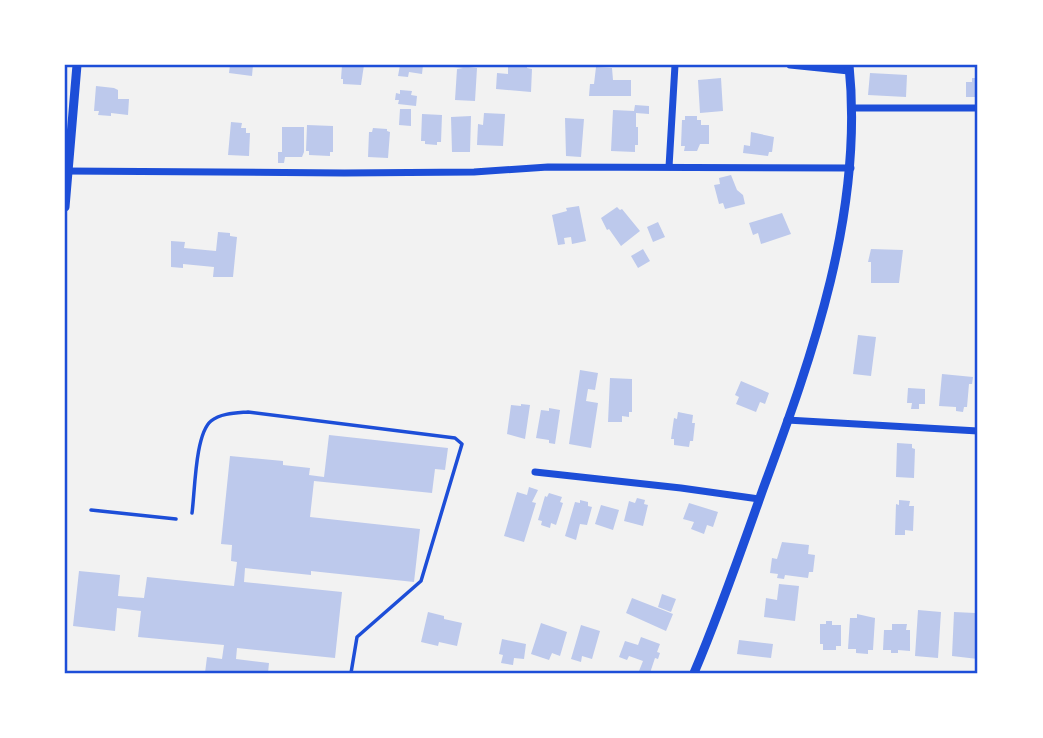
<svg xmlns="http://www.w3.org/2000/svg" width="1043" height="738" viewBox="0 0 1043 738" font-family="'Source Sans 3',sans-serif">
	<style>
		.building { fill: #bdc9ec }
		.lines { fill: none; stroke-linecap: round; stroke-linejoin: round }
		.service { stroke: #1d4ed8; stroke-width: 3.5 }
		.minor { stroke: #1d4ed8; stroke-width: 7 }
		.tertiary { stroke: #1d4ed8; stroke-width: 9 }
		.neatline { fill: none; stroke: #1d4ed8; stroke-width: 2.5 }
	</style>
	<rect width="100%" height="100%" fill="#f2f2f2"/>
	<path class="building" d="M230,65H253L252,76L229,73Z
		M342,65H364L361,85L343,84V79H341Z
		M400,65H423L422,74L409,72L408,77L398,76Z
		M454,65H469V67L477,68L475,101L455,100L457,69L463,68L453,67Z
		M513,65H527V68L532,69L531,92L496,89L497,73L508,74V67H512Z
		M596,67L612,68L613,80H631V96H589L590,84H594Z
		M870,73L907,75L906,97L868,95Z
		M721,78L723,111L700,113L698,80Z
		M972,78H978V97H966V82H972Z
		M96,86L114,88L118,90V99H129L128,115L111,113V116L98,115L99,111H94Z
		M400,90L412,91L411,95L417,96L416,106L398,104L399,100H395L396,93L400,94Z
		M635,105L649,106V114L636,113V127H638V145H635V152L611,151L613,110L634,111Z
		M400,109H411V126L399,125Z
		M484,113L505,114L503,146L477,145L478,124L483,125Z
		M422,114L442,115L441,142H437V145L425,144V141H421Z
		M471,116L470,152H452L451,117Z
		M685,116H697V120H701V125H709V144H700L697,151H684L685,146H681L682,120H685Z
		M565,118L584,119L581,157L566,156Z
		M231,122L242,123L241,128H246V133H250L249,156L228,155Z
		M307,125L333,126V152H330V156L309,155V151H306Z
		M282,127H304V152L302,157H285L284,163H278V152H282Z
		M373,128L387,129V131L390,132L388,158L368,157L369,132H372Z
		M751,132L774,137L772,152H769L768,156L743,153L744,145L750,146Z
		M731,175L737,190L743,195L745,204L725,209L723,203L719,204L714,185L720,184L719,178Z
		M579,206L586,241L572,244L571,237L564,238L565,244L558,245L552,215L567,211L566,208Z
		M617,207L620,210L622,209L640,231L621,246L609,229L607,230L601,218Z
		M782,213L791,234L761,244L758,233L753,235L749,223Z
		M658,222L665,237L653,242L647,227Z
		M218,232L230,233V236L237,237L233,277H213L214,267L183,264V268L171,267V241L185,242L184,248L216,251Z
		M643,249L650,261L638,268L631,256Z
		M871,249L903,250L899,283H871V262H868Z
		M858,335L876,337L871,376L853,374Z
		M580,370L598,373L595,390L588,389L586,401L598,403L591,448L569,444Z
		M942,374L973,377L972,384H969L967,407H964L963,412L956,411V407L939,406Z
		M610,378L632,379V412H629V417L622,416V422H608Z
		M741,381L769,393L765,404L760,402L756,412L736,404L739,397L735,395Z
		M908,388L925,389V404H919V409H911L912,403H907Z
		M521,404L530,405L525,439L507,434L511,405L521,406Z
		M549,408L560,410L555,444L549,443V440L536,438L541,410L549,411Z
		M678,412L693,415L692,423H695L693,441H690L689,447L674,445V439H671L674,418L677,419Z
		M329,435L448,448L445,470L435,469L432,493L314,481L310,517L420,529L414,582L311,571V575L245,568L244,582L342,592L335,658L237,648L236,659L269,663L268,673H205L207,657L222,659L224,645L138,637L141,611L117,608L115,631L73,626L79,571L120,575L118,596L144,598L147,577L234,586L237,562L231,561L232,545L221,544L230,456L283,461V465L310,468L309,475L324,477Z
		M897,443L912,444V448L915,449L914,478L896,477Z
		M529,487L538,490L532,502L536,503L524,542L504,536L517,492L527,495Z
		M549,493L562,497L560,502L563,503L556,525L551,523L550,528L541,525L542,521L538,520L545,496L547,497Z
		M637,498L645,500L644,504L648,505L643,526L624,521L629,501L635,503Z
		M580,500L588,502V506L592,507L587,525L580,524L576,540L565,536L575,502L580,503Z
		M899,500L910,501L909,506H914L913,531L905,530V535H895L896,504L899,505Z
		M689,503L718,512L713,527L707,525L704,534L691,529L694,522L683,519Z
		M601,505L619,510L613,530L595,524Z
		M782,542L809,545L808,554L815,555L813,572H809L808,578L785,575L784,579L777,578L778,574L770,573L772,558L777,559Z
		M779,584L799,586L795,621L764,617L766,598L777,600Z
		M662,594L676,599L671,612L658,607Z
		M632,598L673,614L666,631L626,613Z
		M918,610L941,612L938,658L915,656Z
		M428,612L444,616V619L462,623L457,646L439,642L438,646L421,642Z
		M954,612L975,613V623H978V659L952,656Z
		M857,614L875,618L873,650H868V654L856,653V649H848L850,618H857Z
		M826,621H832V625H841V646H836V650H823V644H820V624H826Z
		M541,623L567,632L560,656L552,653L549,660L531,654Z
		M892,624H907L906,630H910V651L898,650V653H891V650H883L884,630H892Z
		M581,625L600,631L592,659L582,656L581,662L571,659Z
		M641,637L660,644L657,652L660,653L658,659L655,658L650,673L639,671L643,661L629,656L627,660L619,657L625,641L638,645Z
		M502,639L526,644L524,659L514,658L513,665L501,663L503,655L499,654Z
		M739,640L773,644L771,658L737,654Z"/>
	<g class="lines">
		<path class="service" d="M91,510L176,519
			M192,513C195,492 195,434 211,421C221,413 236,413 248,412L455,438L462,444L421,581L357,637L351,673"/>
		<path class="minor" d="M790,65L849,71
			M851,108H978
			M669,167L675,65
			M65,171L344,173L474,172L548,167L851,168
			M787,420L978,431
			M535,472L681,488L759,499"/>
		<path class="tertiary" d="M65,207L77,65
			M694,673C720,612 741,551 763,489C813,354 864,211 849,65"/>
	</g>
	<rect width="1043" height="738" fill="none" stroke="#ffffff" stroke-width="133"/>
	<rect x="66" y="66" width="910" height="606" class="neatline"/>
</svg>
